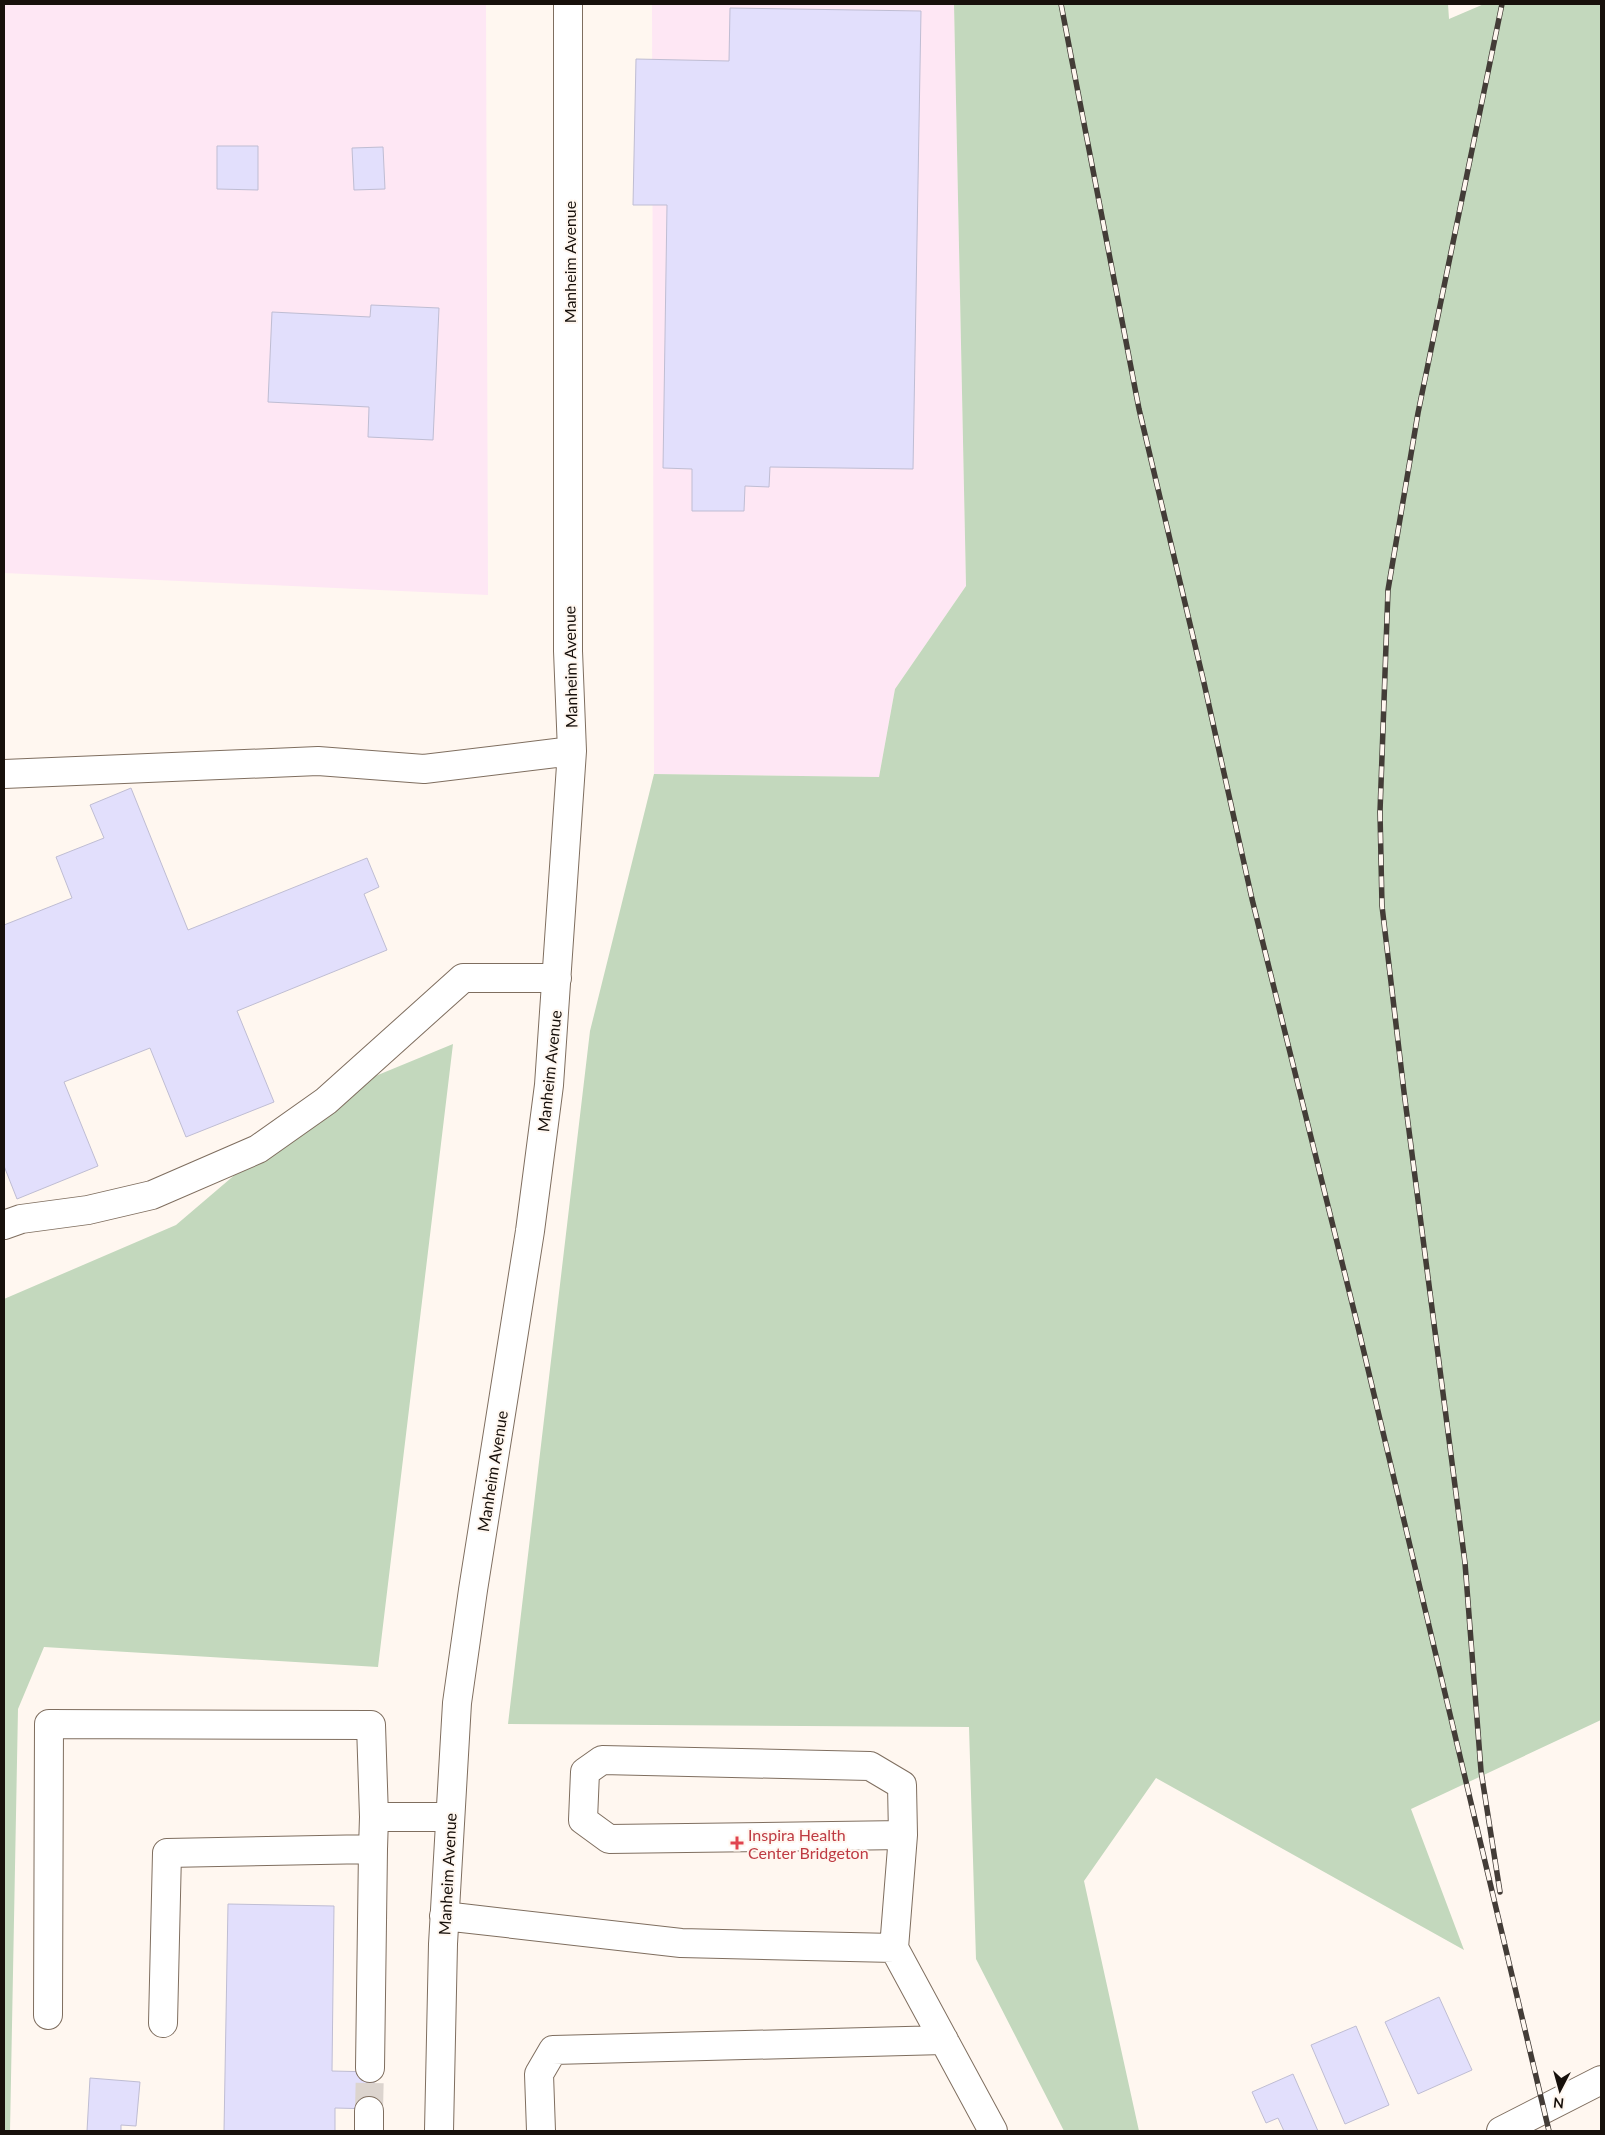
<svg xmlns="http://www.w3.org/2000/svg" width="1605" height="2135" viewBox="0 0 1605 2135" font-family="Lato,sans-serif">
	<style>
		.industrial { fill: #fee7f4 }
		.green { fill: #c3d8bd }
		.building { fill: #e2dffc; stroke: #bfbdd3 }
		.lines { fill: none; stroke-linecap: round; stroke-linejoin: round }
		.minor-tunnel { stroke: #dcd4ce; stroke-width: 28; stroke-dasharray: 28 14; stroke-linecap: butt }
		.minor-casing { stroke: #7f6e5f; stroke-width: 30 }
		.major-casing { stroke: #7f6e5f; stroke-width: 30 }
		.minor { stroke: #fff; stroke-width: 28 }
		.major { stroke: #fff; stroke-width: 28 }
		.rail-casing { stroke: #433c37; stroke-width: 5.5 }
		.rail { stroke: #fff7f0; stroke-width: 4; stroke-dasharray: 11; stroke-linecap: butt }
		.health-dot { fill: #e0444e; stroke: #fff7f0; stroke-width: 2 }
		.labels { text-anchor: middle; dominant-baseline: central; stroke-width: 4; stroke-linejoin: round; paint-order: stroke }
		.street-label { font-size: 16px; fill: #17100b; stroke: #fff7f0 }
		.health-label { font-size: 16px; fill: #be3a42; stroke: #fff7f0; text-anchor: start }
	</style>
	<rect width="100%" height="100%" fill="#fff7f0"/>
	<path class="industrial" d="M4,4H486L488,595L4,573Z
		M652,4H954L966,586L895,689L879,777L654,774Z"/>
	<path class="green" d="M954,4H1448L1449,19L1484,4H1601V1720L1411,1809L1464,1950L1156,1778L1084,1881L1139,2131H1064L976,1959L969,1727L508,1724L590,1031L654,774L879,777L895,689L966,586Z
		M453,1044L378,1667L44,1647L18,1709L10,2131H4V1299L176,1225L327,1096Z"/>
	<path class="building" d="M730,8L921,11L913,469L770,467L769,487L745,486L744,511H692V469L663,468L667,205H633L636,59L729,61Z
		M217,146H258V190L217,189Z
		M383,147L385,189L354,190L352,148Z
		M371,305L439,308L433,440L368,437L369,407L268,402L272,312L370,317Z
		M131,788L188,930L367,858L379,887L364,894L387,950L237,1011L274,1102L186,1137L150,1048L64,1082L98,1166L17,1199L4,1166V925L72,898L56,857L104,838L90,805Z
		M228,1904L334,1906L332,2071L374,2072V2109L335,2108V2131H224Z
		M1439,1997L1472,2070L1418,2094L1385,2022Z
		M1356,2026L1389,2105L1345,2124L1311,2045Z
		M1293,2074L1318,2131H1284L1278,2118L1266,2123L1252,2092Z
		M90,2078L140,2082L136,2126L121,2125V2131H87Z"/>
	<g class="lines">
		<path class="minor-tunnel" d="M369,2111L370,2068"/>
		<defs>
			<path id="minor" d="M4,774L318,761L424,769L572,751
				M4,1225L21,1219L88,1210L152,1195L258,1149L326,1101L463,978H557
				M444,1916L681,1943L894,1948L993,2131
				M894,1948L903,1835L902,1785L870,1766L602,1760L585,1772L583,1820L609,1839L903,1835
				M48,2015L49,1724L371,1725L374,1817H450
				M163,2023L167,1853L373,1849L374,1817
				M370,2068L373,1849
				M369,2131V2111
				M439,2131L443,1944L457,1703L473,1590L530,1231L549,1085L572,751L568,651V4
				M541,2131L539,2074L553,2050L944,2040"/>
			<path id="major" d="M1501,2131L1601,2080"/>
		</defs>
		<use href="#minor" class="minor-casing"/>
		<use href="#major" class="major-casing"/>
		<use href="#minor" class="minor"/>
		<use href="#major" class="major"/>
		<defs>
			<path id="rail" d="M1061,4L1139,409L1204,683L1252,899L1358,1327L1549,2131
				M1500,1892L1481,1771L1465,1563L1404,1092L1382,906L1380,812L1388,590L1418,413L1502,4"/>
		</defs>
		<use href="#rail" class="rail-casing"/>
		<use href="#rail" class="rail"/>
	</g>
	<path class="health-dot" d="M734.5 1835.5h5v5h5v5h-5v5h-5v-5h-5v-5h5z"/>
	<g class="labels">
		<g class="street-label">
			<text transform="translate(569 262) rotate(-90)">Manheim Avenue</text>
			<text transform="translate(570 667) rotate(-91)">Manheim Avenue</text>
			<text transform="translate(549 1071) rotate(-84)">Manheim Avenue</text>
			<text transform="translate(492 1471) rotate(-81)">Manheim Avenue</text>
			<text transform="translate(447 1874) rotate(-87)">Manheim Avenue</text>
		</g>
		<g class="health-label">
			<text x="748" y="1834">Inspira Health<tspan x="748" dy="18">Center Bridgeton</tspan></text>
		</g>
	</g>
	<rect width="1605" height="2135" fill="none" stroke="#17100b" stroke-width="10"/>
	<g transform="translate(1560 2090) rotate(186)" stroke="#fff7f0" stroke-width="4" paint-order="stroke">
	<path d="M0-4L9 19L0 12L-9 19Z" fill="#17100b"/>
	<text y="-8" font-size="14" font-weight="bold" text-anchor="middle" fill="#17100b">N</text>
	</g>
</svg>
